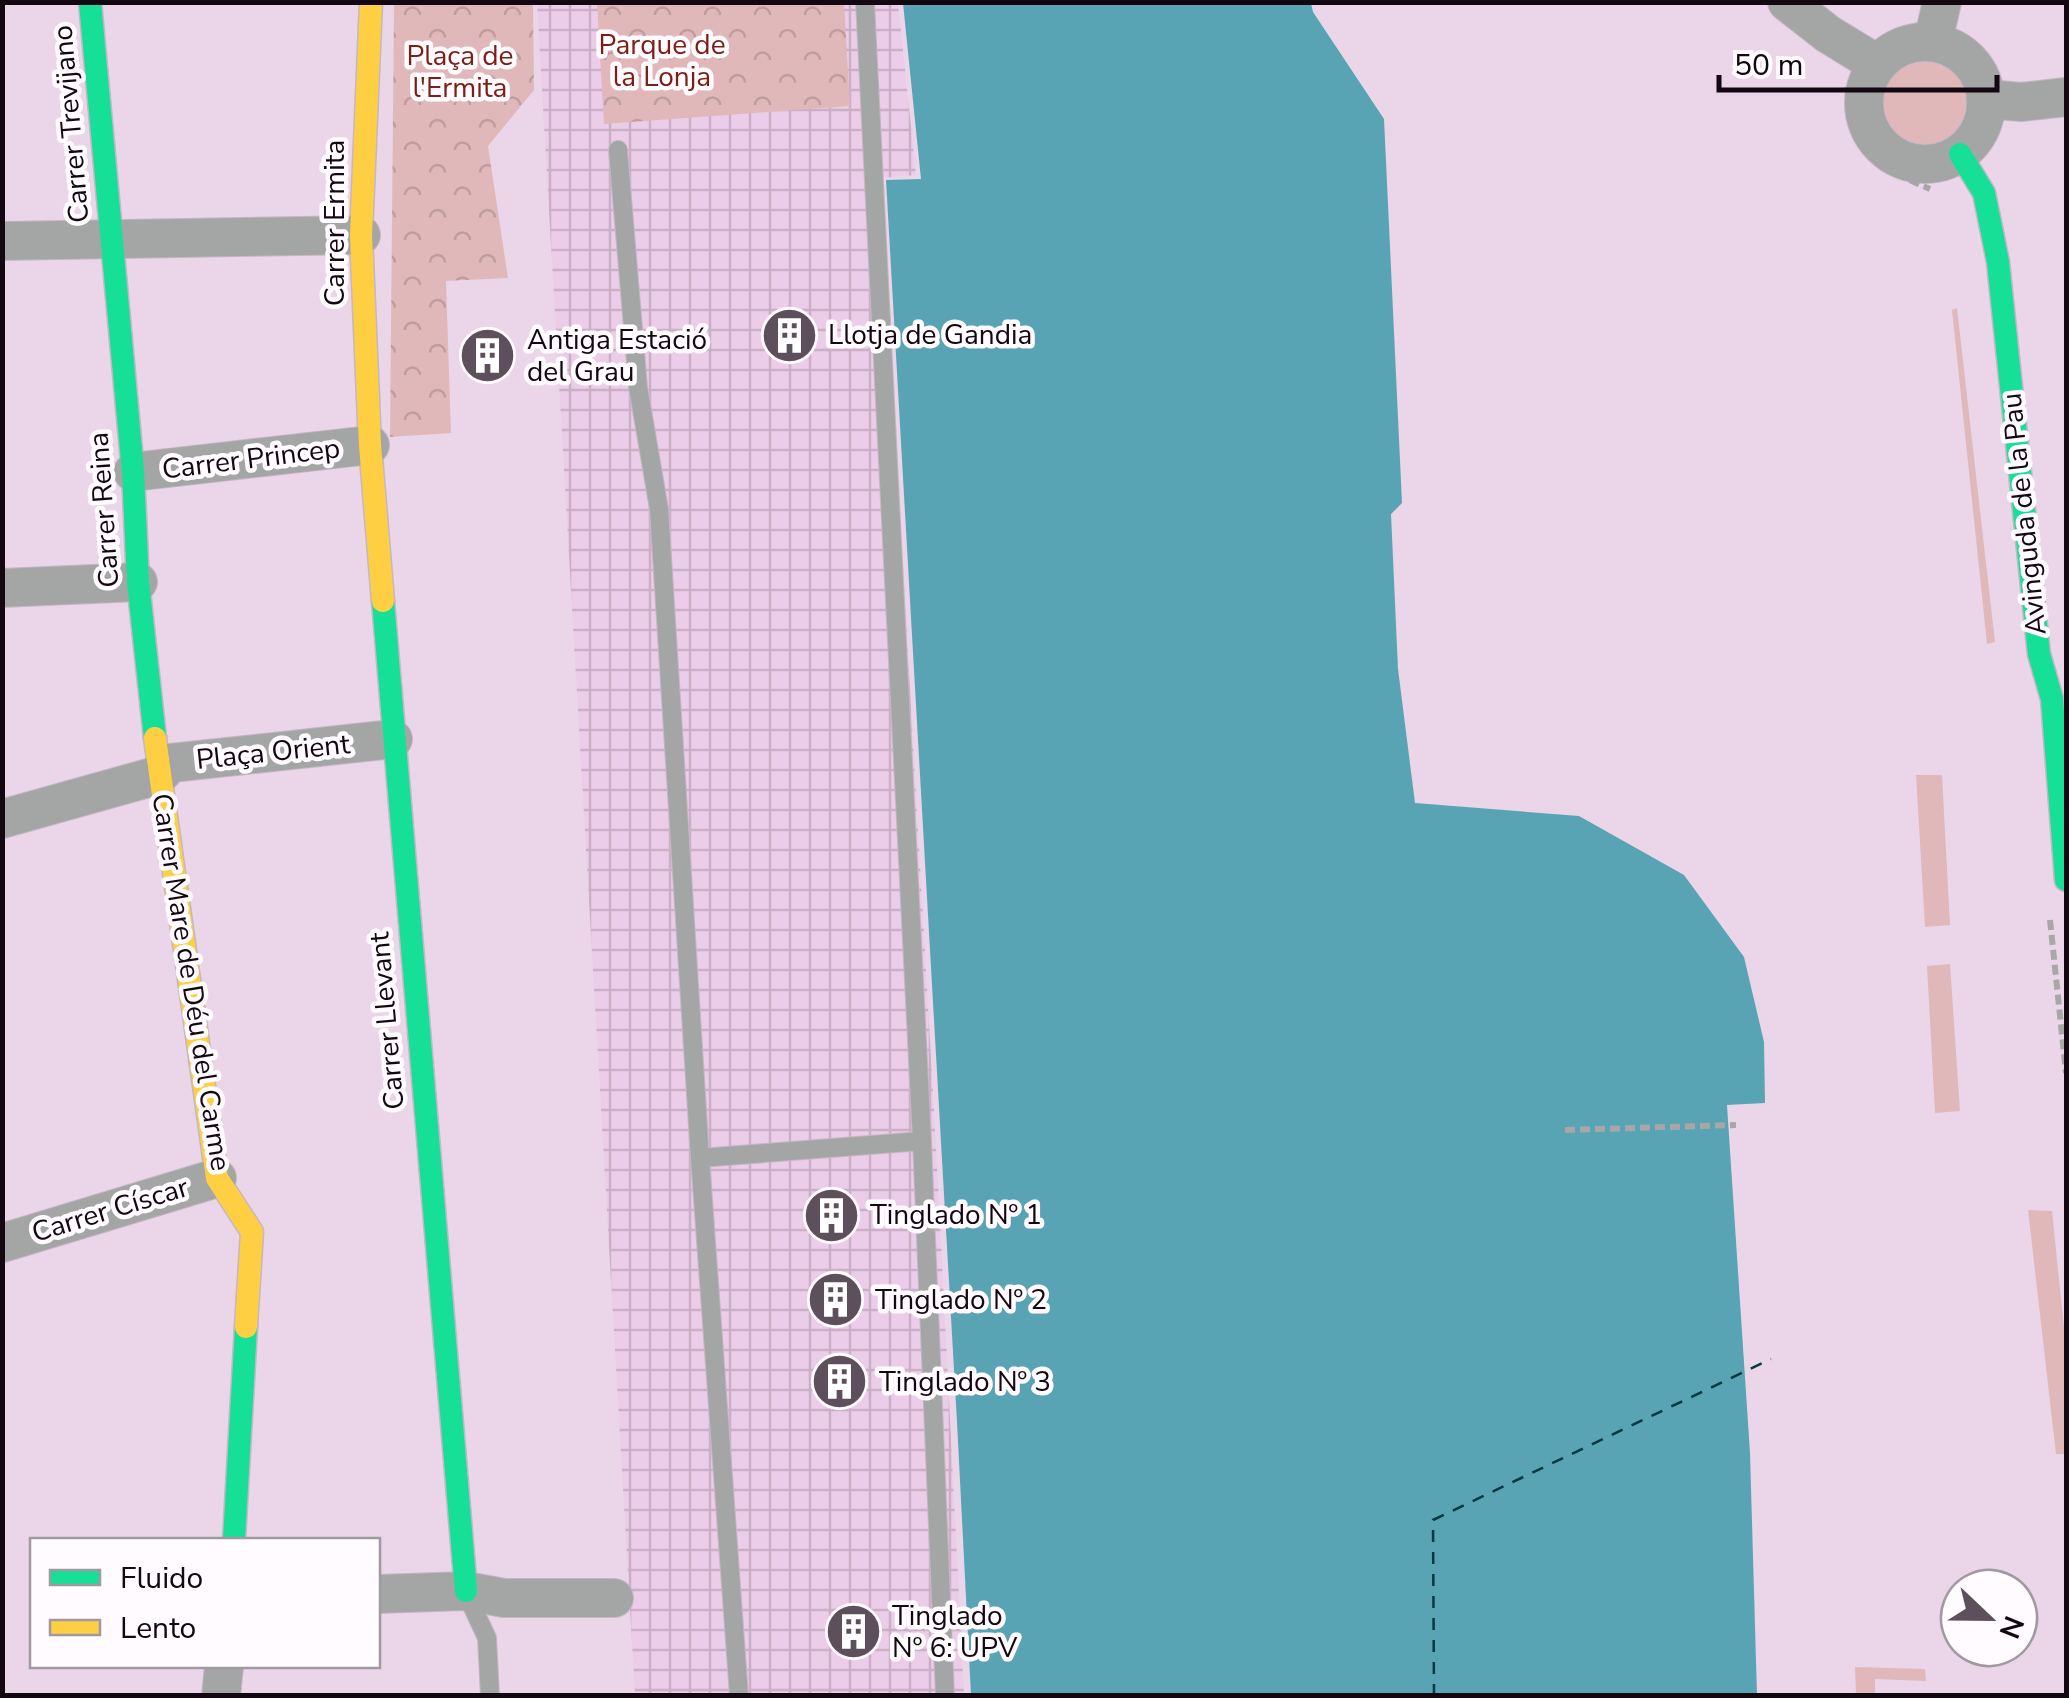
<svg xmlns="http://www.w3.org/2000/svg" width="2069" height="1698" viewBox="0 0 2069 1698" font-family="'Nunito Sans',sans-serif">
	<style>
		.industrial { fill: url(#industrial-grid) }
		.forest { fill: url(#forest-crowns) }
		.garden { fill: #e0b8ba }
		.water { fill: #58a4b5 }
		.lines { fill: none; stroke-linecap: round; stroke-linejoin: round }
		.ferry { stroke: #05383f; stroke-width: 2.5; stroke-dasharray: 12 10; stroke-linecap: butt }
		.lane-casing { stroke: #c6b7c4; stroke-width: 20 }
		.street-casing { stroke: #c6b7c4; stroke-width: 40 }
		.fast-casing { stroke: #c6b7c4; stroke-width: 25 }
		.slow-casing { stroke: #c6b7c4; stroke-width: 25 }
		.path { stroke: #a9a6a8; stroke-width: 6; stroke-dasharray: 10 5; stroke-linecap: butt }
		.lane { stroke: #a4a6a5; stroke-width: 18 }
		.street { stroke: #a4a6a5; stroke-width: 38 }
		.fast { stroke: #16e098; stroke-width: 22 }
		.slow { stroke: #ffcf43; stroke-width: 22 }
		.labels { text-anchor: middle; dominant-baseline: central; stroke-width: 9; stroke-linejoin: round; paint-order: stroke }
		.park-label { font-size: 28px; fill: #7b1f16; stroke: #fffbfe }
		.street-label { font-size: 28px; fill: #130712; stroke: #fffbfe }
		.poi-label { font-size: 28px; fill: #130712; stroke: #fffbfe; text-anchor: start }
	</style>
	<defs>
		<pattern id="industrial-grid" width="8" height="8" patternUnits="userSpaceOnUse" patternTransform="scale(2.5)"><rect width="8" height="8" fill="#eccde9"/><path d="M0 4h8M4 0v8" fill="none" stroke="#caafc7"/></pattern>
		<pattern id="forest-crowns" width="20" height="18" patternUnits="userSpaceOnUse" patternTransform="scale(2.5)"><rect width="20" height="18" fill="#e0b8ba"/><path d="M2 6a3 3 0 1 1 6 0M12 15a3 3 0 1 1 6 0" fill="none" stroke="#bf9d9f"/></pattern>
	</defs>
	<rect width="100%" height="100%" fill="#ead6e8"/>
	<path class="industrial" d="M537,3H898L916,175L881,178L938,1182L964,1695H635Z"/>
	<path class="forest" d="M394,3H533L534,90L488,146L508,278L446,281L451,433L390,437Z
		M597,3H844L850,106L604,124Z"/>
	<path class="garden" d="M1882 102a43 43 0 1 1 86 0a43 43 0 1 1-86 0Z
		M1957,308L1995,642L1987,644L1952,310Z
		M1916,775H1942L1950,925L1925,927Z
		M1950,964L1960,1111L1935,1113L1927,966Z
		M2028,1210L2052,1211L2066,1347V1454H2056Z
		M1855,1667L1925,1669L1926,1681L1875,1679V1695H1856Z"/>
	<path class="water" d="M903,3H1311L1313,12L1384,119L1402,503L1391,514L1398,669L1415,803L1579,816L1684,875L1744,957L1764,1042L1765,1103L1727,1105L1750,1453L1757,1695H971L957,1422L886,180L921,179Z"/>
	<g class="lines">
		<path class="ferry" d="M1434,1696L1433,1520L1771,1359"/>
		<defs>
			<path id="lane" d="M865,2L922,1141L945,1696
				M618,150L638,387L659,509L700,1158L739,1696
				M700,1158L922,1141
				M467,1595L487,1638L490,1696"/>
			<path id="street" d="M1787,2L1828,34L1877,64
				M1933,41L1942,2
				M1864 103a61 61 0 1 1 122 0a61 61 0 1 1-122 0Z
				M1987,99L2021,102L2066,97
				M2,241L361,235
				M133,472L370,445
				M2,588L138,582
				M2,819L159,775L171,763L393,739
				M2,1243L217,1178
				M378,1594L466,1591L504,1598H614
				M221,1696L224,1666"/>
			<path id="fast" d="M90,2L133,472L138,582L155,738
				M1960,154L1984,193L1998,262L2039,654L2052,699L2066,880
				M383,601L466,1591
				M234,1540L246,1327"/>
			<path id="slow" d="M371,2L361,235L370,445L383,601
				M155,738L217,1178L252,1232L246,1327"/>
		</defs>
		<use href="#lane" class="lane-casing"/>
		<use href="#street" class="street-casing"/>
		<use href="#fast" class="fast-casing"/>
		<use href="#slow" class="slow-casing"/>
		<path class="path" d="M1847,87C1849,99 1850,113 1853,126C1862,158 1901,177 1930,189
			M2050,920L2066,1073
			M1565,1130L1736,1125"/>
		<use href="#lane" class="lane"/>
		<use href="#street" class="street"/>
		<use href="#fast" class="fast"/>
		<use href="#slow" class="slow"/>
	</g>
	<defs>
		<symbol id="building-disc" viewBox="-11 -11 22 22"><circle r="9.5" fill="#5e4f5d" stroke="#fffbfe"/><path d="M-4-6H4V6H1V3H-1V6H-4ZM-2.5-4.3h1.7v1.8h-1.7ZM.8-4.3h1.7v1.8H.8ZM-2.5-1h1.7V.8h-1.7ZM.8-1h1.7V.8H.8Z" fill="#fff"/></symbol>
	</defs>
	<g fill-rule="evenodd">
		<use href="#building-disc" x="758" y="304" width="63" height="63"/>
		<use href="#building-disc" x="456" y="324" width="63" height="63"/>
		<use href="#building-disc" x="800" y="1184" width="63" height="63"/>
		<use href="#building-disc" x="804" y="1268" width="63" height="63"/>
		<use href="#building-disc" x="808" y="1350" width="63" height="63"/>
		<use href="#building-disc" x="822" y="1600" width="63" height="63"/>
	</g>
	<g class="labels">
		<g class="park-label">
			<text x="662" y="45">Parque de<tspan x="662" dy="32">la Lonja</tspan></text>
			<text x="460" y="56">Plaça de<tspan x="460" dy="32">l'Ermita</tspan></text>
		</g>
		<g class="street-label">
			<text transform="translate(71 124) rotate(-95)">Carrer Trevijano</text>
			<text transform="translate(335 223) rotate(-90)">Carrer Ermita</text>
			<text transform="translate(251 459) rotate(-7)">Carrer Princep</text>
			<text transform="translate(104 510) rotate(-94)">Carrer Reina</text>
			<text transform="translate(2024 514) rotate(-96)">Avinguda de la Pau</text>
			<text transform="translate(273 752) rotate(-6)">Plaça Orient</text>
			<text transform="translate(191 982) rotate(81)">Carrer Mare de Déu del Carme</text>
			<text transform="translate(387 1021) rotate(-95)">Carrer Llevant</text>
			<text transform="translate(110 1210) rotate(-17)">Carrer Císcar</text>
		</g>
		<g class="poi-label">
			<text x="828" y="335">Llotja de Gandia</text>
			<text x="527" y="340">Antiga Estació<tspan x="527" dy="32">del Grau</tspan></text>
			<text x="870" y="1215">Tinglado Nº 1</text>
			<text x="875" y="1300">Tinglado Nº 2</text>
			<text x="879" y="1382">Tinglado Nº 3</text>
			<text x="892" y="1616">Tinglado<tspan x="892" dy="32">Nº 6: UPV</tspan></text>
		</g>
	</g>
	<rect width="2069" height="1698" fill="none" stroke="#130712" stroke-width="10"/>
	<rect x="30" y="1538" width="350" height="130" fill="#fffbfe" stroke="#a199a0" stroke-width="2.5"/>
	<rect x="50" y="1570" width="50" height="15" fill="#16e098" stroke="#a199a0" stroke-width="2.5"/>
	<text x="120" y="1588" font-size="30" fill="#130712">Fluido</text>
	<rect x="50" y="1620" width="50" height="15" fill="#ffcf43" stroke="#a199a0" stroke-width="2.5"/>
	<text x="120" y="1638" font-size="30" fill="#130712">Lento</text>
	<g transform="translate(1989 1618) rotate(112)"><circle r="48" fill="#fffbfe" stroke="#a199a0" stroke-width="2.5"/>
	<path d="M0-8L18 38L0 25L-18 38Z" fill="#5e4f5d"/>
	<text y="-15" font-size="28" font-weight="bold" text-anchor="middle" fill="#130712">N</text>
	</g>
	<path d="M1719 75v15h278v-15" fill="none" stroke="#130712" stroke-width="5"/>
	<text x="1734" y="75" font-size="30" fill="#130712" stroke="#fffbfe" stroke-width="8" paint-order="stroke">50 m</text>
</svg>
